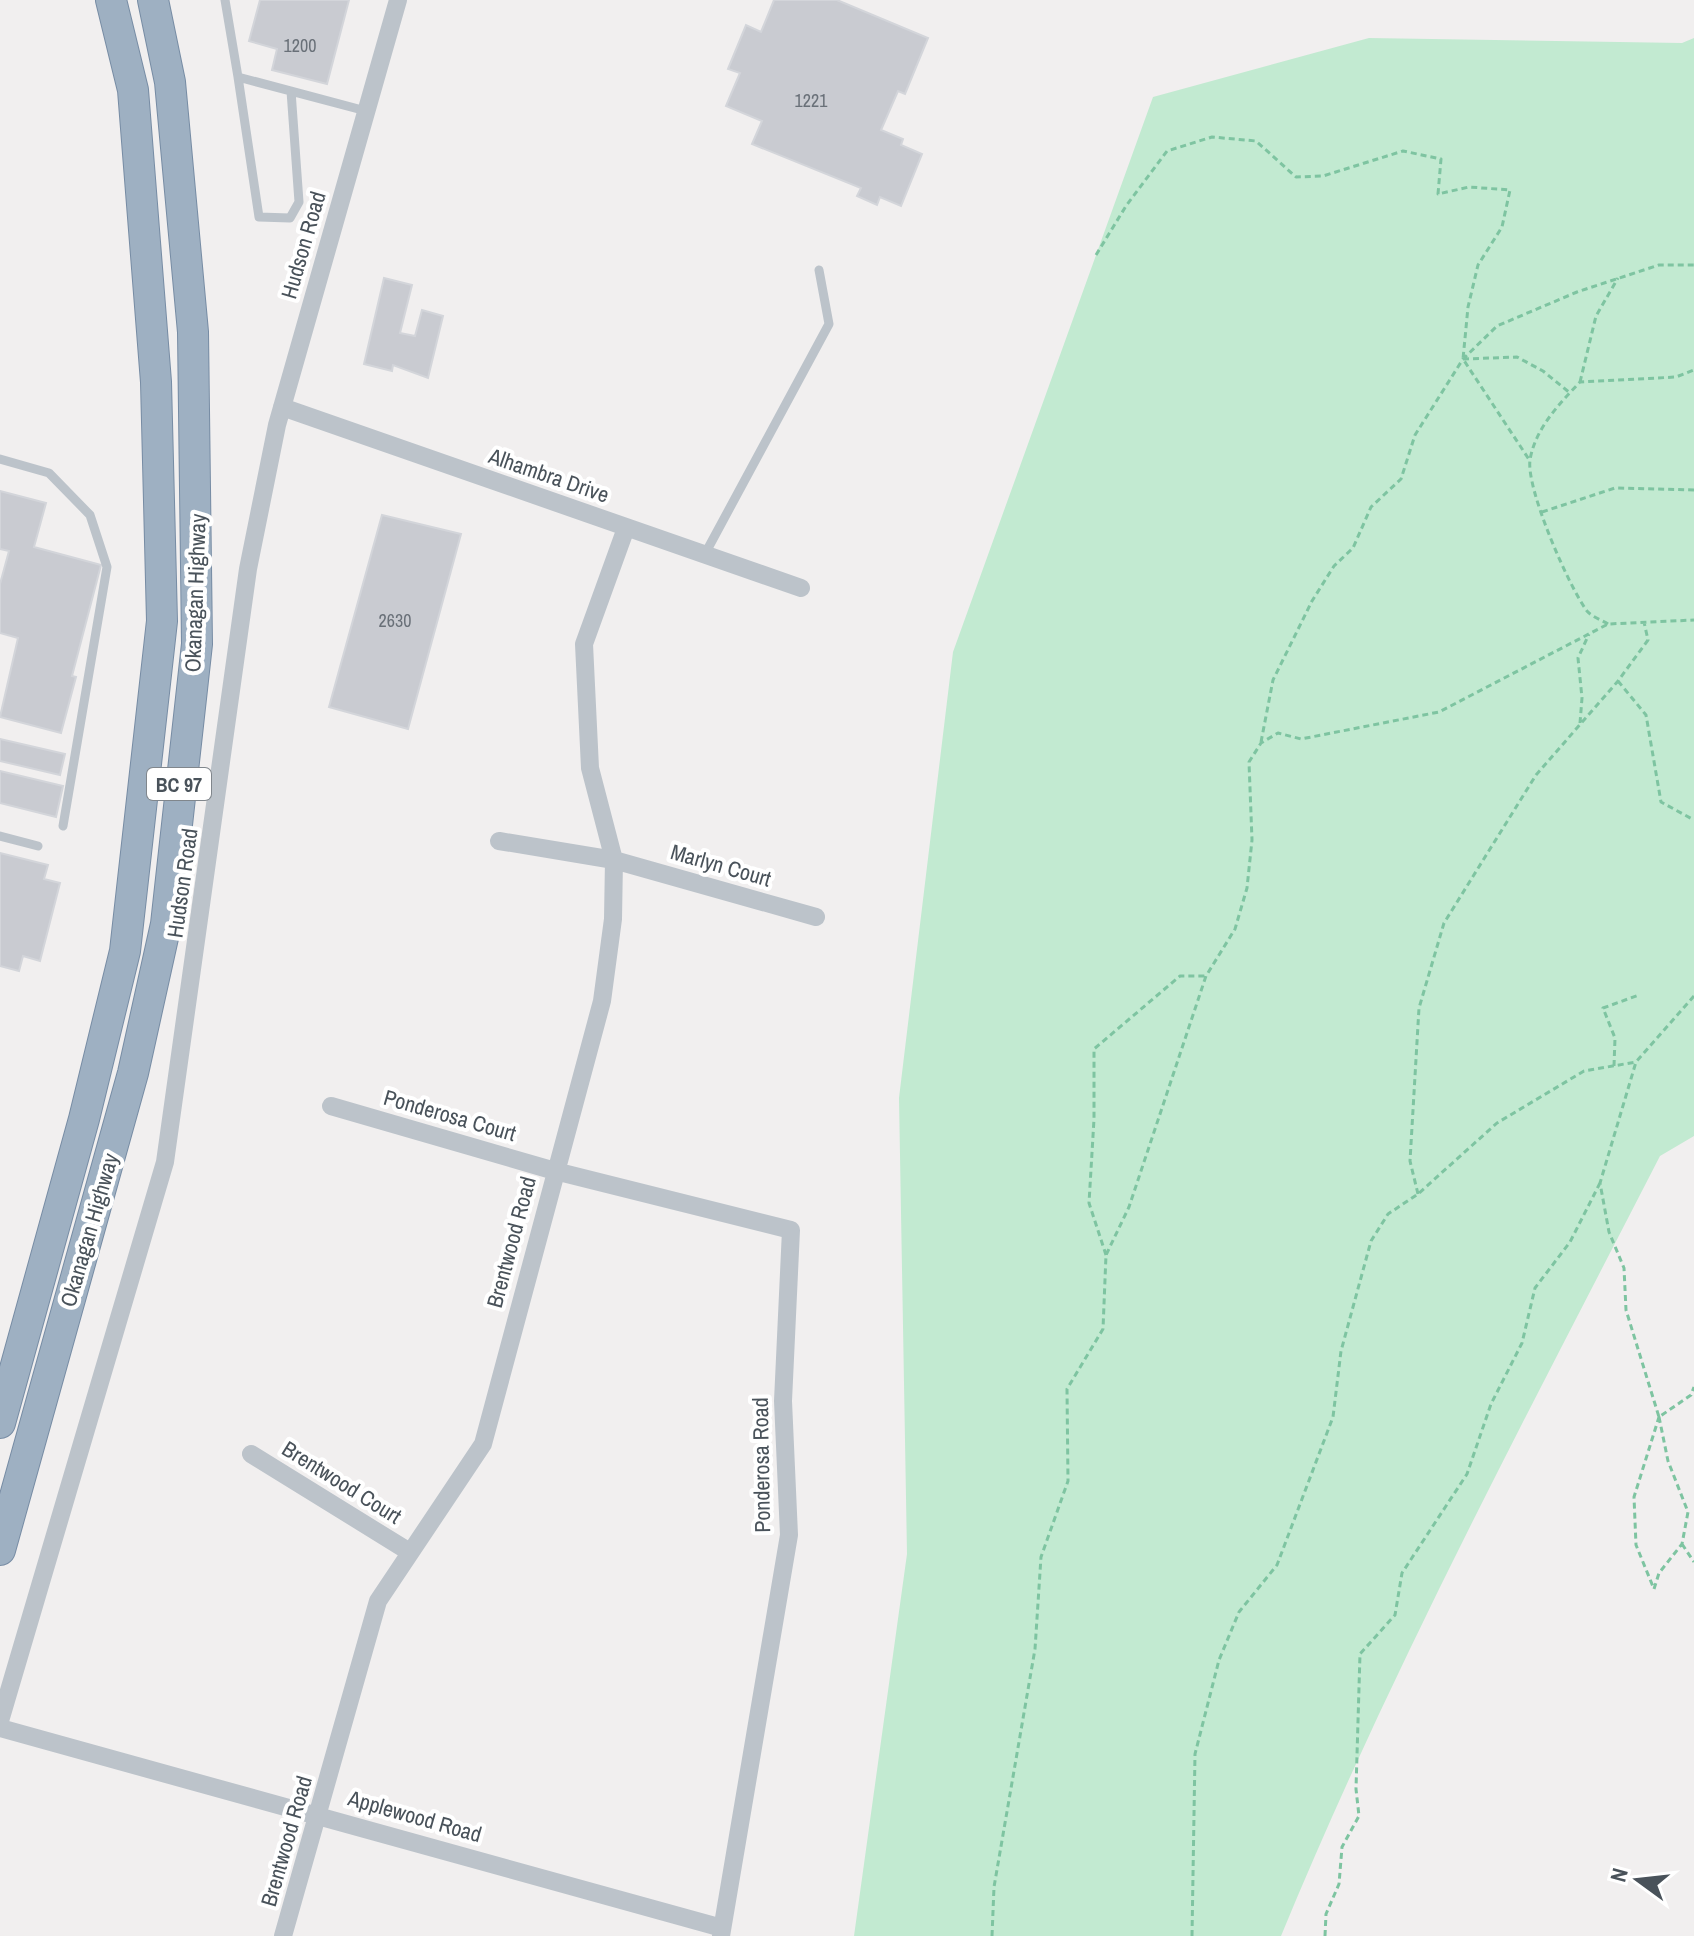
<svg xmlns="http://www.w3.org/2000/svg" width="1694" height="1936" viewBox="0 0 1694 1936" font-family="'Archivo Narrow',sans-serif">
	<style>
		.green { fill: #c2ead1 }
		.building { fill: #c9cbd1; stroke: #d3d5da; stroke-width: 2 }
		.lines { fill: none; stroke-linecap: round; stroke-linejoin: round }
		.trunk-casing { stroke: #778ca4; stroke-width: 32 }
		.path { stroke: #7ec4a1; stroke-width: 3; stroke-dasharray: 6 4; stroke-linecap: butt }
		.service { stroke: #bcc3ca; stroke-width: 9 }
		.minor { stroke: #bcc3ca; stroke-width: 18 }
		.trunk { stroke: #9eb0c2; stroke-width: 30 }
		.labels { text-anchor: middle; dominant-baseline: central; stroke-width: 8; stroke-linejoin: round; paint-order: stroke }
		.number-label { font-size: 18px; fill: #697078 }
		.shield { fill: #fff; stroke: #80868c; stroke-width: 2 }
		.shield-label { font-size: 20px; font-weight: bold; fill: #49525a }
		.street-label { font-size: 22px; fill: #49525a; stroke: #fff }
	</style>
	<rect width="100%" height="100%" fill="#f1efef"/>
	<path class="green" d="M1369,38L1682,43L1694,38V1136L1660,1156C1528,1413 1391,1669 1281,1936H854L907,1554L899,1098L953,652L1153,97Z"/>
	<path class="building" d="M260,0H349L327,84L272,70L277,49L249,41Z
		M774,0H837L928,38L905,94L898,91L881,130L903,139L901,145L922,154L901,206L880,197L877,205L857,196L861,188L752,144L762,121L726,106L740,73L728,69L746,25L761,32Z
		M384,278L412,285L400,333L415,336L422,310L443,316L428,378L393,365L392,371L364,364Z
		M0,491L46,503L34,547L101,565L72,676L76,677L61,733L0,717L18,638L0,633V584L9,551L0,549Z
		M382,515L461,534L408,729L329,707Z
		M0,739L65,754L60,775L0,761Z
		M0,771L63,786L56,817L0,803Z
		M0,853L48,865L44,879L60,883L40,961L23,956L19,971L0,966Z"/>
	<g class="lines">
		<defs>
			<path id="trunk" d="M0,1423L84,1119L125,951L162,621L156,382L133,90L111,0
				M0,1550L133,1073L166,924L197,644L193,332L170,82L153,0"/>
		</defs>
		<use href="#trunk" class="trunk-casing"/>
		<path class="path" d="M1096,255L1126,206L1167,151L1212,137L1256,141L1296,177L1323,176L1403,151L1441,159L1438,194L1469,187L1510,190L1502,227L1478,265L1468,307L1463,359L1530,461
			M1463,359L1517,357L1543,371L1570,393
			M1580,382L1596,316L1618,278
			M1542,512L1615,488L1694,490
			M1608,624C1602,620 1592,617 1587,611C1569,587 1526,489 1530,460C1535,429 1559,404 1580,382L1676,377L1694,370
			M1618,681L1646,715L1661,802L1694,820
			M1580,723L1582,698L1578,658L1589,634
			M1261,742L1273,680L1312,601L1334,566L1353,548L1371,507L1401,479L1415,435L1463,359L1497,326L1577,292L1659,265H1694
			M1694,996L1636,1062L1600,1183L1609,1232L1624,1268L1626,1310L1659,1417L1691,1395L1694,1387
			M1614,1066L1615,1038L1603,1008L1639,995
			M1418,1194L1410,1161L1419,1008L1444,923L1536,775L1618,681L1648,640L1644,622
			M1106,1255L1089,1203L1094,1119V1049L1180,976H1206
			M1659,1417L1668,1461L1688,1512L1682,1544L1659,1573L1654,1589L1636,1545L1634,1497Z
			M1682,1544L1694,1562
			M992,1936L994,1887L1035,1649L1041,1557L1068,1481L1067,1389L1103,1329L1106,1255L1129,1207L1206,976L1235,929L1247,888L1252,840L1249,762L1261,743L1278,733L1301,739L1439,712L1608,624L1694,620
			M1192,1936L1195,1754L1219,1660L1239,1612L1277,1565L1333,1417L1341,1351L1371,1241L1388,1214L1418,1194L1497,1123L1584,1071L1636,1062
			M1325,1936L1326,1914L1339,1884L1342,1847L1359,1816L1356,1789L1360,1654L1395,1615L1402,1573L1467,1474L1491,1404L1522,1343L1535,1288L1570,1242L1600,1183"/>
		<path class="service" d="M225,0L238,77L366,111
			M238,77L259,217L290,218L299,202L291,91
			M0,459L49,473L90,515L107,567L63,826
			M706,552L829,324L819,270
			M0,836L38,846"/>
		<path class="minor" d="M282,407L801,588
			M499,841L614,860L816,917
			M331,1106L555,1171L791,1230L783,1401L789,1535L721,1936
			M251,1454L408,1551
			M0,1721L165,1162L248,569L277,425L398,0
			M0,1728L722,1928
			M283,1936L378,1601L483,1444L602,1001L613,919L614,860L590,768L584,644L626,528"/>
		<use href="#trunk" class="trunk"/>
	</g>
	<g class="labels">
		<g class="number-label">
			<text x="300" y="45">1200</text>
			<text x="811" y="100">1221</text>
			<text x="395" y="620">2630</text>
		</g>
		<rect class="shield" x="147" y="768" width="64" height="32" rx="6"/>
		<g class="shield-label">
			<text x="179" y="784">BC 97</text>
		</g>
		<g class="street-label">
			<text transform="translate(303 245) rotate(-74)">Hudson Road</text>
			<text transform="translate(549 475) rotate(19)">Alhambra Drive</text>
			<text transform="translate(195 593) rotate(-88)">Okanagan Highway</text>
			<text transform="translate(721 865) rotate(16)">Marlyn Court</text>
			<text transform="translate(182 883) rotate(-82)">Hudson Road</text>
			<text transform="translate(450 1115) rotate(16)">Ponderosa Court</text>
			<text transform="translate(89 1230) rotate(-74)">Okanagan Highway</text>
			<text transform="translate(511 1242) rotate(-75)">Brentwood Road</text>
			<text transform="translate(761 1465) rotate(-91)">Ponderosa Road</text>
			<text transform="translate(342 1482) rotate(32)">Brentwood Court</text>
			<text transform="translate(415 1816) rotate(16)">Applewood Road</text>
			<text transform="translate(286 1841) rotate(-74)">Brentwood Road</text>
		</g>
	</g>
	<g transform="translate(1638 1880) rotate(285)" stroke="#ffffff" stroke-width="6" paint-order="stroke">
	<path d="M0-6L14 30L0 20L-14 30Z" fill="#49525a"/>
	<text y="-12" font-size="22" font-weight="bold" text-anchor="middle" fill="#49525a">N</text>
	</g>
</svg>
